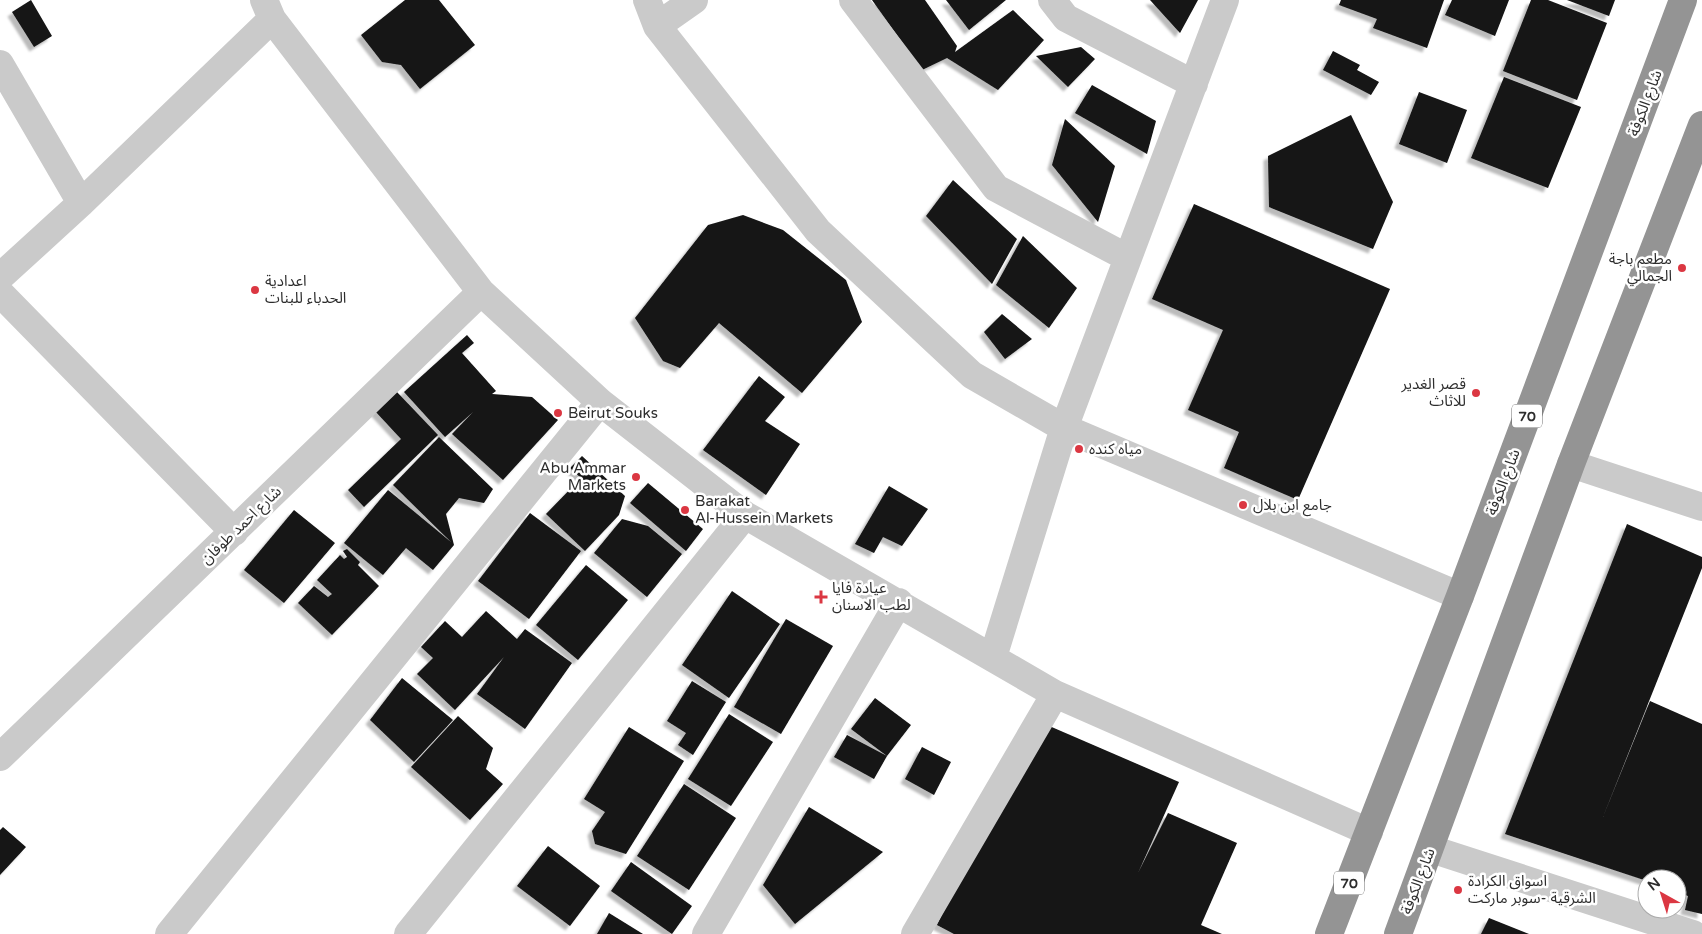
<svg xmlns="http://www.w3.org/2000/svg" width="1702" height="934" viewBox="0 0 1702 934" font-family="'Varela Round','Noto Sans Arabic',sans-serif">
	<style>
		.building { fill: #141414; filter: url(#shadow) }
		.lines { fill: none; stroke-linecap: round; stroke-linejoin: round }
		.minor { stroke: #cacaca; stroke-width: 28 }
		.highway { stroke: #949494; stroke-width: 28 }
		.poi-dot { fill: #db3742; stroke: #fff; stroke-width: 2 }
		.labels { text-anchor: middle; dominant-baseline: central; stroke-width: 5; stroke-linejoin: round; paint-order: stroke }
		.shield { fill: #fff; stroke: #6c6c6c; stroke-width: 1 }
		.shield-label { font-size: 14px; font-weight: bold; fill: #2d2d2d }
		.street-label { font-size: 15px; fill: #2d2d2d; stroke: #fff }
		.poi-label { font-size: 15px; fill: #2d2d2d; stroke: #fff; text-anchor: start }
	</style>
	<defs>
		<filter id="shadow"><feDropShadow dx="-4.5" dy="4.5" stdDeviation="1" flood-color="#0004"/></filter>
	</defs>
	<rect width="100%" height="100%" fill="#fff"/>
	<path class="building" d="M31,0L52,36L34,47L12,12Z
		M405,0H439L475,45L420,89L401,65L382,62L361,35Z
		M872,0H925L957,46L955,52L1013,10L1044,40L998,90L947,58L922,70Z
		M946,0H1006L969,30Z
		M1150,0H1198L1180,33Z
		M1341,0H1444L1427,48L1373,28L1377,19L1339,5Z
		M1452,0H1509L1495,36L1445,15Z
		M1531,0H1548L1607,23L1577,100L1503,71Z
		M1567,0H1615L1609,16Z
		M1081,47L1095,59L1068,87L1036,56Z
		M1333,51L1360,65L1357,70L1379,82L1371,95L1323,70Z
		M1504,77L1581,107L1548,188L1471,158Z
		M1092,85L1156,121L1147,154L1075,113Z
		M1419,92L1467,110L1447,163L1399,144Z
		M1351,115L1393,202L1373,249L1269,207L1268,156Z
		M1065,119L1115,166L1098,222L1052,165Z
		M953,180L1017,239L992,284L926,216Z
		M1194,204L1390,289L1298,500L1224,468L1239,432L1188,410L1223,330L1152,299Z
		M743,215L783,230L846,280L862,322L802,393L719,323L680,368L663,361L635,318L708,225Z
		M1023,236L1077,288L1049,328L996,285Z
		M1002,314L1032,339L1005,359L984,332Z
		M467,335L474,343L462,353L496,391L492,394L532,397L558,420L503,480L452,434L473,412L445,437L404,392Z
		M759,376L785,397L765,421L800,444L766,495L703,450Z
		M396,391L438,435L364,507L348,490L401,439L375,411Z
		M439,437L493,489L484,503L459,498L446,514L454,545L433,570L406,548L383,575L344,543L388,490L451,542L393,485Z
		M582,456L625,496L619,515L585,551L546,514L581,478L570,468Z
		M648,483L703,529L686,551L630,503Z
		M889,486L928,509L902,546L883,537L874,553L855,544Z
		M294,510L335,543L284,603L244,570Z
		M530,513L581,551L529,619L478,581Z
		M622,519L648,526L682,554L647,597L594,553Z
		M1627,524L1702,557V568L1603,817L1650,701L1702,724V914L1685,910L1688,896L1677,892V879H1647V881L1505,834Z
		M347,549L360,562L358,565L379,586L332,635L298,603L314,586L328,597L332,594L317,580L340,555L344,559L347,557L343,551Z
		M586,565L628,600L578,660L536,625Z
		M732,591L780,624L729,698L682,665Z
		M486,611L517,639L525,629L572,663L525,729L477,694L504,657L455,710L417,674L433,658L421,647L445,621L462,637Z
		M786,619L833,646L781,734L734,707Z
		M402,678L453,720L414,762L370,720Z
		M692,681L726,702L693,755L678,745L686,733L667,721Z
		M875,698L911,725L887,756L851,729Z
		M729,714L773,742L731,806L688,779Z
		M458,716L493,748L486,769L503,784L470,820L411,767Z
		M1047,725L1179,782L1138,873L1168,813L1237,843L1201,925L1222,934H954L937,925L988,820Z
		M629,727L684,761L626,854L595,844L592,831L605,812L584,799Z
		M847,735L887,756L874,779L834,757Z
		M922,747L951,762L934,795L905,779Z
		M684,784L736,818L689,890L637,856Z
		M809,807L883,852L795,924L763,885Z
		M3,827L26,847L0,875V830Z
		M548,846L600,886L570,926L517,886Z
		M631,862L692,906L672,934L611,891Z
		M609,913L643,934H597Z
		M1489,918L1529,934H1481Z"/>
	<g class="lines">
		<path class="minor" d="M264,0L272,19L481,292L600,402L745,515L1055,694L1369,832
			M647,0L657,26L818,231L972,375L1064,428L1460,596
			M853,0L996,188L1128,258
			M1052,0L1066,18L1194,84
			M657,26L694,0
			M0,64L81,203
			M0,277L81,203L272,19
			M0,293L234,532
			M1571,464L1702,507
			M993,657L1064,428L1225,0
			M0,757L481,292
			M1431,849L1693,934
			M169,934L600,402
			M408,934L745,515
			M706,934L899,602
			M915,934L1055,694"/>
		<path class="highway" d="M1329,934L1460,596L1683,0
			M1398,934L1571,464L1702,125"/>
	</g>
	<g class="poi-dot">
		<circle cx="1682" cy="268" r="5"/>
		<circle cx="255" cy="290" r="5"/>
		<circle cx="1476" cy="393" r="5"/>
		<circle cx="558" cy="413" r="5"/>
		<circle cx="1079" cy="449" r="5"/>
		<circle cx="636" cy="477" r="5"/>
		<circle cx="1243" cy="505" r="5"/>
		<circle cx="685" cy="510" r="5"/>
		<path d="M818.5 589.5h5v5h5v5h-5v5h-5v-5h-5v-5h5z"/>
		<circle cx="1458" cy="890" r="5"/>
	</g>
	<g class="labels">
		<g class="shield">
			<rect x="1512" y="404.5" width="30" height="23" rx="4"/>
			<rect x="1334" y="871.5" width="30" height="23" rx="4"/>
		</g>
		<g class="shield-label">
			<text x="1527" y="416">70</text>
			<text x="1349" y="883">70</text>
		</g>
		<g class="street-label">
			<text transform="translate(1645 103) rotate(-69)">شارع الكوفة</text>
			<text transform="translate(1503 482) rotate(-69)">شارع الكوفة</text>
			<text transform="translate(241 525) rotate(-44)">شارع احمد طوفان</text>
			<text transform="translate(1418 881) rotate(-69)">شارع الكوفة</text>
		</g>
		<g class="poi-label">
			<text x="1672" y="259" text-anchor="end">مطعم باجة<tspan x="1672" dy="17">الجمالي</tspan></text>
			<text x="265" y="281">اعدادية<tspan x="265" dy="17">الحدباء للبنات</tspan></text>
			<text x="1466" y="384" text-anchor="end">قصر الغدير<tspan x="1466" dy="17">للاثاث</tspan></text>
			<text x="568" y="413">Beirut Souks</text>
			<text x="1089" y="449">مياه كنده</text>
			<text x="626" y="468" text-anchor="end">Abu Ammar<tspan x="626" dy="17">Markets</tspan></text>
			<text x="695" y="501">Barakat<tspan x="695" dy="17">Al-Hussein Markets</tspan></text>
			<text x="1253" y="505">جامع ابن بلال</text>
			<text x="832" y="588">عيادة فايا<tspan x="832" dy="17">لطب الاسنان</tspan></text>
			<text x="1468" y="881">اسواق الكرادة<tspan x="1468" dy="17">الشرقية -سوبر ماركت</tspan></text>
		</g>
	</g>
	<g transform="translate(1662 894) rotate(321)"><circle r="24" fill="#ffffff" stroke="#ababab"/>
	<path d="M0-4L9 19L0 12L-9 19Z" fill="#db3742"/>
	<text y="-8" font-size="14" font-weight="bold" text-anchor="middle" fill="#2d2d2d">N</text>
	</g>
</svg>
